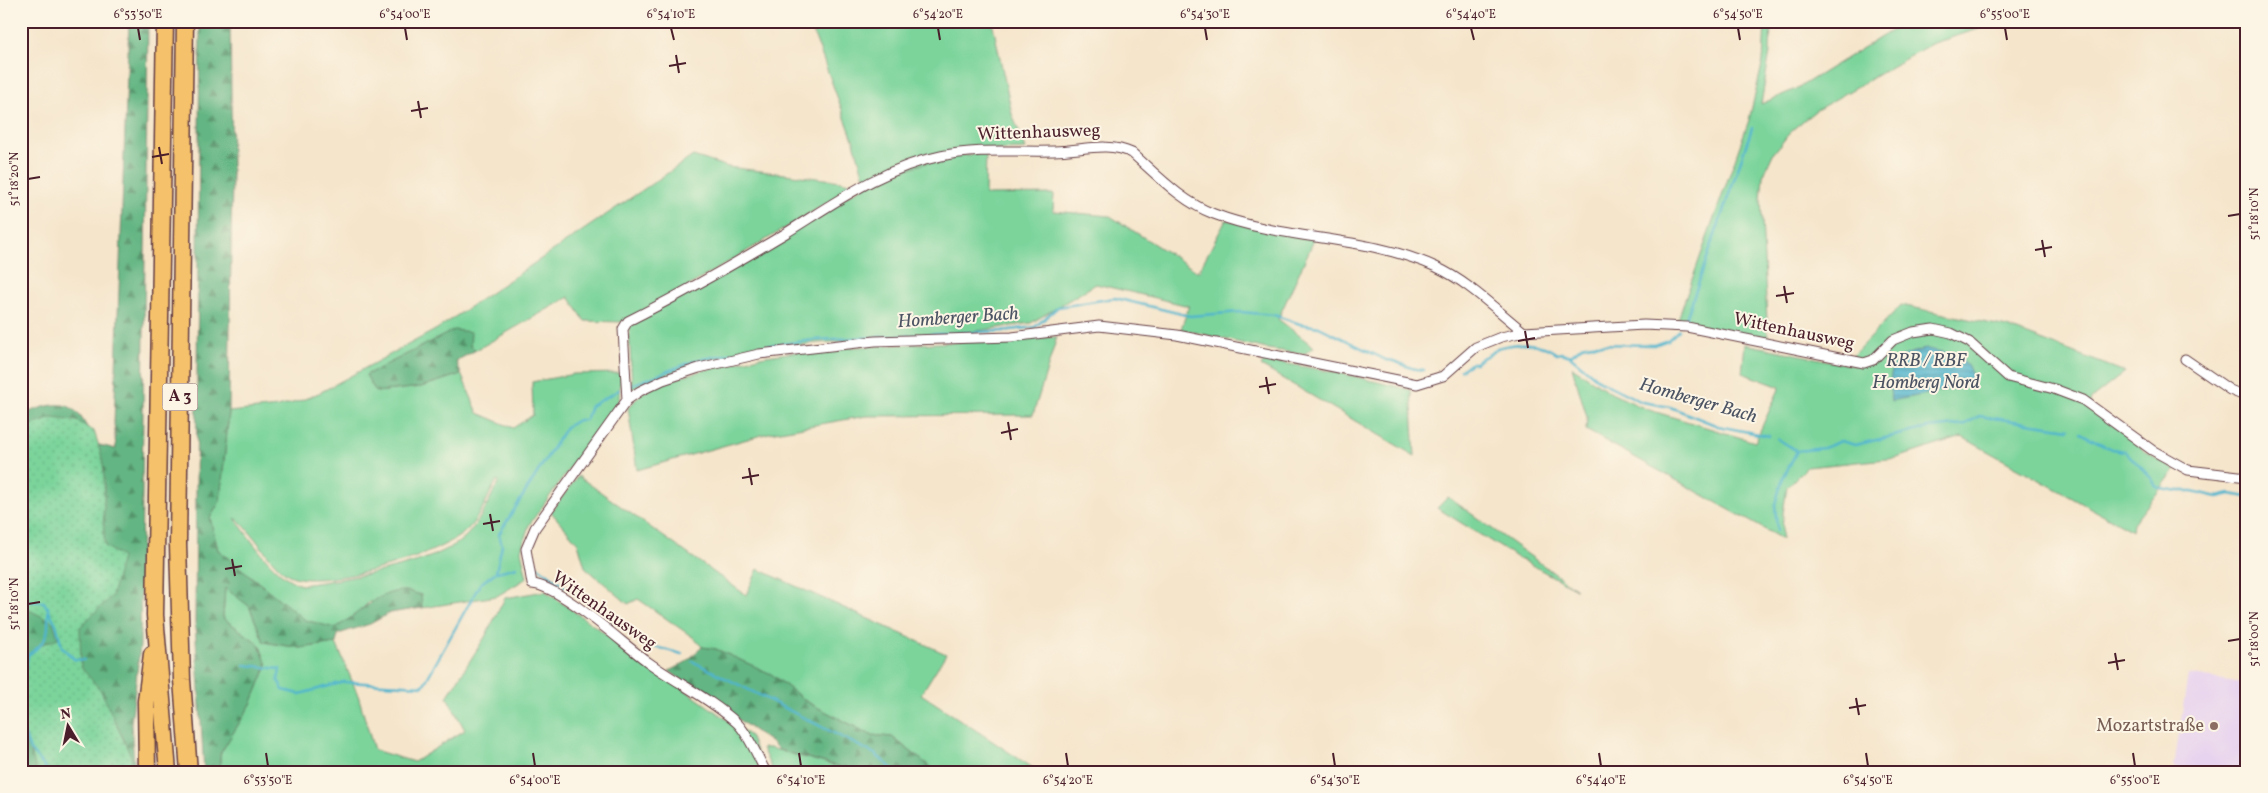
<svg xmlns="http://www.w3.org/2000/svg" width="2268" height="793" viewBox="0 0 2268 793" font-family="Vollkorn,serif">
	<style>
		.built { fill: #e7d2ef }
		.grass { fill: #7bd49b; stroke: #627a63; fill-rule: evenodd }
		.forest { fill: url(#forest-firs); stroke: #576a57 }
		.park { fill: url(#park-dots); stroke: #627a63 }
		.water { fill: url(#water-rules); stroke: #4c6a7c }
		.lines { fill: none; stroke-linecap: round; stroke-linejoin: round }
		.stream { stroke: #4fb5ce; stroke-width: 2.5 }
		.street-casing { stroke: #643d43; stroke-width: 11 }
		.highway-casing { stroke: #643d43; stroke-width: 19 }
		.street { stroke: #fff; stroke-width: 9 }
		.highway { stroke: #f5c16b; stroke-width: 16 }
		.ticks { fill: none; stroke: #4a1f2b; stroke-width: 2 }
		.education-dot { fill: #8d6e63; stroke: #fcf5e5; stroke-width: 2 }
		.labels { text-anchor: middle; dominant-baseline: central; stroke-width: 4; stroke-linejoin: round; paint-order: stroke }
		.shield { fill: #fcf5e5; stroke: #7f5f63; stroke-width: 1 }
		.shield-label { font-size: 16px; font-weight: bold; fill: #4a1f2b }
		.street-label { font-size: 18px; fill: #4a1f2b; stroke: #fcf5e5 }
		.education-label { font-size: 18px; fill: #785e54; stroke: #fcf5e5; text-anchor: end }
		.water-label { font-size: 19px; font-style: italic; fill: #4c5464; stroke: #fcf5e5 }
		.neatline { fill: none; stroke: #4a1f2b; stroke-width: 2 }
		.ticks-label { font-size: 12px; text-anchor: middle; fill: #4a1f2b }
	</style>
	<defs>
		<pattern id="forest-firs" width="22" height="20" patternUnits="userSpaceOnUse" patternTransform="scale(1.25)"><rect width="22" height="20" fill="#64b683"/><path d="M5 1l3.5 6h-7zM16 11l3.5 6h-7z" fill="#54936b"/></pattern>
		<pattern id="park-dots" width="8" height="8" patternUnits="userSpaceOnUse" patternTransform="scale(1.25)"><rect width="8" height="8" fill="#7bd49b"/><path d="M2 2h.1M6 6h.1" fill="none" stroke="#6cb686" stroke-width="1.8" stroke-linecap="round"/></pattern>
		<pattern id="water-rules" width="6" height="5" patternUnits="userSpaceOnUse" patternTransform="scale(1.25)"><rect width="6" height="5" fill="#4fb5ce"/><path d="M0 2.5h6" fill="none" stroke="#4493a7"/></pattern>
	</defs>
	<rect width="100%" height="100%" fill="#fcf5e5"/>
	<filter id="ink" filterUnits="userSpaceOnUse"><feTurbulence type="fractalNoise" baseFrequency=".02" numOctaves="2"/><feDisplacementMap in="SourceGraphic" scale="10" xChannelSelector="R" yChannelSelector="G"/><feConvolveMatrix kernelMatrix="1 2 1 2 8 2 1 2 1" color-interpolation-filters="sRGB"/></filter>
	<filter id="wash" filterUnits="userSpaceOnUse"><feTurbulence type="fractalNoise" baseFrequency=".0096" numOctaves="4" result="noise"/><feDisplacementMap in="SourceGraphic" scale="20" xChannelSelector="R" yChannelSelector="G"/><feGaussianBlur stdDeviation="1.12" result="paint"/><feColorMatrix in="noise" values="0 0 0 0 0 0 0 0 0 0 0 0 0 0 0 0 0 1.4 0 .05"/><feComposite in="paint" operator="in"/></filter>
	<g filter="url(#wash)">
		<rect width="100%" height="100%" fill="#f5e5cb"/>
		<path class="built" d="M2188,674L2247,684V772H2187L2174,767Z"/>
		<path class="grass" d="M809,21H824L827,31L830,30L827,21H992L1012,114L1026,149L970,151L868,179L864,177L854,142Z
			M1765,21H1771L1770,52L1761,104L1798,88L1907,21H2004L1931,44L1815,111L1792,130L1773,154L1763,176L1761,199L1768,341L1677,322L1749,120L1763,61Z
			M986,154L985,195L1054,194L1053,211L1110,216L1198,272L1226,220L1315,238L1278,319L1314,347L1304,354L1267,349L1181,329L1189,306L1096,284L1031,323L935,337L816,343L757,351L693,364L632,389L629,326L878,178L948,156Z
			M693,156L728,167L841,181L857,185L682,290L622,322L585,321L569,297L476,350L470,346L406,355L366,375L376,392L421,387L461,374L478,413L513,428L533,415L532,382L574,374L621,373L619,400L529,525L521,550L527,578L497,596L422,608L421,595L369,602L354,617L335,629L305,620L218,550L210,518L220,501L229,412L278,407L300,401L321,392L437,329ZM497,480L499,482C489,499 480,523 465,537C434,566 344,579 301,585C273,575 252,541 235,518C252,529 270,565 289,575C322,591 442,556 468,529C480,517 488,496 497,480Z
			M1901,305L2007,327L2125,372L2091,399L2089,408L2126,433L2146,453L2175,470L2133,524L2132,531L1962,437L1897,458L1807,467L1787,487L1783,513L1782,539L1586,430L1587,417L1572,367L1611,393L1646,409L1755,442L1780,387L1742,373L1745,344L1855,366L1853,355Z
			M1057,337L1033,415L866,416L769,433L637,470L628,408L642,393L664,382L701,371L759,357L817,349Z
			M1265,360L1340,373L1411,390L1415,456L1261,366Z
			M578,476L746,595L758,569L946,654L921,694L1039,772H937L892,737L871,735L807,702L771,674L716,649L702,647L694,638L638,599L628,604L585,567L578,543L551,512Z
			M1448,497L1576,589L1513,555L1437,508Z
			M225,587L249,606L264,642L300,648L336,643L358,695L374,750L414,762L465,730L447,697L485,637L505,598L545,591L750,736L765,772H220V754L251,704L267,665L259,644L223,618Z
			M762,748H770L858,772H773Z"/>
		<path class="forest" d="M129,21H148L140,646L131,724L135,772H21V415C66,397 76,400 95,444L116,449L114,423Z
			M200,21H230L232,169L229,412L220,501L210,518L218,550L305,620L335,628C357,616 376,592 402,591C408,590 416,594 421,595L422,608L390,613L370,624L338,634L336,643L300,648L264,642L249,606L225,588L223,618L259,644L267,665L251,704L220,754V772H204L195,622Z
			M454,330L471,332L470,346L476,350L456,361L461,374L421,387L376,392L366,375Z
			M702,647L716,649L771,674L807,702L871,735L892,737L937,772H858L779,750L772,743L669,671L686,662Z"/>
		<path class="park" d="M52,418L77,421L94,431C99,446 104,461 104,476C105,500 102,522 105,546L122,557L112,596L80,627L81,667L101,691L131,756L133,772H36C34,756 25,743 22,728C16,704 26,678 27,655L43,644L58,638L53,622L21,606V429Z"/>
		<path class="water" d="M1927,349C1950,353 1972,357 1973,385L1891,401C1888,366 1892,355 1927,349Z"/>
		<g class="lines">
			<path class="stream" d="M1686,319L1752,128
				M1570,356L1582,346L1592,344L1654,345L1668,340L1679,330
				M1461,370L1472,363H1476C1481,356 1491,356 1497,348C1519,343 1538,340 1557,354L1562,353L1570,356L1600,381L1642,402L1670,407L1718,426L1769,436
				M629,386L697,360L737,353L772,345L815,340L1002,331L1035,327L1058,307L1115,298L1190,316L1241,312L1274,315L1300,324L1319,327L1386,360C1400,360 1409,371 1424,370
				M2081,433L2111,449L2125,451L2152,479L2156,487L2178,491H2192L2218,497L2230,494L2247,497
				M1778,439L1797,451L1824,448L1841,441L1855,445L1928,428L1966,424L1979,416L2069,429
				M1777,531L1775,504L1783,478L1797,451
				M534,564L647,645L682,654
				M497,572L517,567
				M21,601L44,602L56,624L62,647L74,659L84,660
				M692,661L875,754L896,772
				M245,665L280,669L278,680L283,690L300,694L344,682L423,686L480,584L496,572L502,545L499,534L566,427L578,420H586L591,406L619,390
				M21,691L28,655C50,640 49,632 48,607
				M21,725L30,750L49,772"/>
		</g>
	</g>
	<g filter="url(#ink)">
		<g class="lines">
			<defs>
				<path id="street" d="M2185,359L2230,390L2247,397
					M627,400L623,329L628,321C682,294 734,264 786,233C836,202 882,168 941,156C977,148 1017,152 1054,151C1080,151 1107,141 1132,153C1157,175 1182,202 1214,214C1285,241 1366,235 1436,267C1469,282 1496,310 1524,332
					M766,772C758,758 748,733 737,723C711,699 677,683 648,662C623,644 561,586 532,584L526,549L535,528L627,400L640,391L663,380L699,368L759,354L875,341L1012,337L1099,326L1177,335L1417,384L1443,376L1476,347L1501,337L1524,332L1644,325L1687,327L1864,363L1873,360L1893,340L1913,332L1933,329L1951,333L1969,342L2008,377L2054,389L2083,400L2152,450L2188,470L2247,477"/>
				<path id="highway" d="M165,21L155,615L168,772
					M185,21L178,544L182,680L189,772
					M147,772L146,701L152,654"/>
			</defs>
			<use href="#street" class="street-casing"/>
			<use href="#highway" class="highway-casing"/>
			<use href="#street" class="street"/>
			<use href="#highway" class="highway"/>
		</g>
	</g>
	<path class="ticks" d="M138,28L140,40M405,28L407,40M671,28L674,40M938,28L940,40M1205,28L1207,40M1471,28L1474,40M1738,28L1740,40M2005,28L2007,40M676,55L679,73M669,66L686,63M418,101L421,118M411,111L428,108M159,147L162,164M152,157L169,154M28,179L40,177M2228,216L2240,214M2042,240L2045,257M2035,250L2052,247M1784,286L1787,303M1776,296L1794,293M1525,331L1528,348M1518,341L1535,338M1266,377L1269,394M1259,387L1276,384M1008,422L1011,440M1001,433L1018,429M749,468L752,485M742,478L759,475M490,514L493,531M483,524L500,521M232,559L235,576M225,569L242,566M28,604L40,602M2228,641L2240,639M2115,653L2118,670M2108,663L2125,660M1856,698L1859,715M1849,708L1866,705M266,753L268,766M533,753L535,766M799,753L801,766M1066,753L1068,766M1333,753L1335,766M1599,753L1601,766M1866,753L1868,766M2133,753L2135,766"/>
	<circle class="education-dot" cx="2214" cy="726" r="5"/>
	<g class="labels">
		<rect class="shield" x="162.5" y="383.5" width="35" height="27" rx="4"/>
		<g class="shield-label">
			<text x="180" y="397">A 3</text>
		</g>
		<g class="street-label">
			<text transform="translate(1039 133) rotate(-2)">Wittenhausweg</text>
			<text transform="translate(1794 332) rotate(12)">Wittenhausweg</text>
			<text transform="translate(604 611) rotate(35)">Wittenhausweg</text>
		</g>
		<g class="education-label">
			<text x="2204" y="726">Mozartstraße</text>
		</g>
		<g class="water-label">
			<text transform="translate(958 318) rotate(-4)">Homberger Bach</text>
			<text x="1926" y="361">RRB / RBF<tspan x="1926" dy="22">Homberg Nord</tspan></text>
			<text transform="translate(1698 401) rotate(16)">Homberger Bach</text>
		</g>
	</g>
	<rect width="2268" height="793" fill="none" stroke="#fcf5e5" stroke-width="55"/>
	<g transform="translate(68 726) rotate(350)" stroke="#fcf5e5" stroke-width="4" paint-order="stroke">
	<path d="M0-4L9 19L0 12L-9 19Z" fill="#4a1f2b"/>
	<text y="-8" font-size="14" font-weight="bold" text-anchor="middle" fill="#4a1f2b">N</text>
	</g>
	<rect x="28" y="28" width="2212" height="738" class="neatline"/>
	<g class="ticks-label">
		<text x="138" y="18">6°53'50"E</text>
		<text x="405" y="18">6°54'00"E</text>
		<text x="671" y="18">6°54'10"E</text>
		<text x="938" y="18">6°54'20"E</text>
		<text x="1205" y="18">6°54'30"E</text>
		<text x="1471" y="18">6°54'40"E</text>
		<text x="1738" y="18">6°54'50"E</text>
		<text x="2005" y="18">6°55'00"E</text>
		<text transform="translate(14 179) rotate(-90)" y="4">51°18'20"N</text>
		<text transform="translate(2254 214) rotate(-90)" y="4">51°18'10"N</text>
		<text transform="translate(14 604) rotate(-90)" y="4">51°18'10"N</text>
		<text transform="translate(2254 639) rotate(-90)" y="4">51°18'00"N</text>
		<text x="268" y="784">6°53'50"E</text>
		<text x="535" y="784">6°54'00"E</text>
		<text x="801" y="784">6°54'10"E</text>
		<text x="1068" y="784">6°54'20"E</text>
		<text x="1335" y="784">6°54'30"E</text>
		<text x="1601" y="784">6°54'40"E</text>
		<text x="1868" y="784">6°54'50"E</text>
		<text x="2135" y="784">6°55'00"E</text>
	</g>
</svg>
